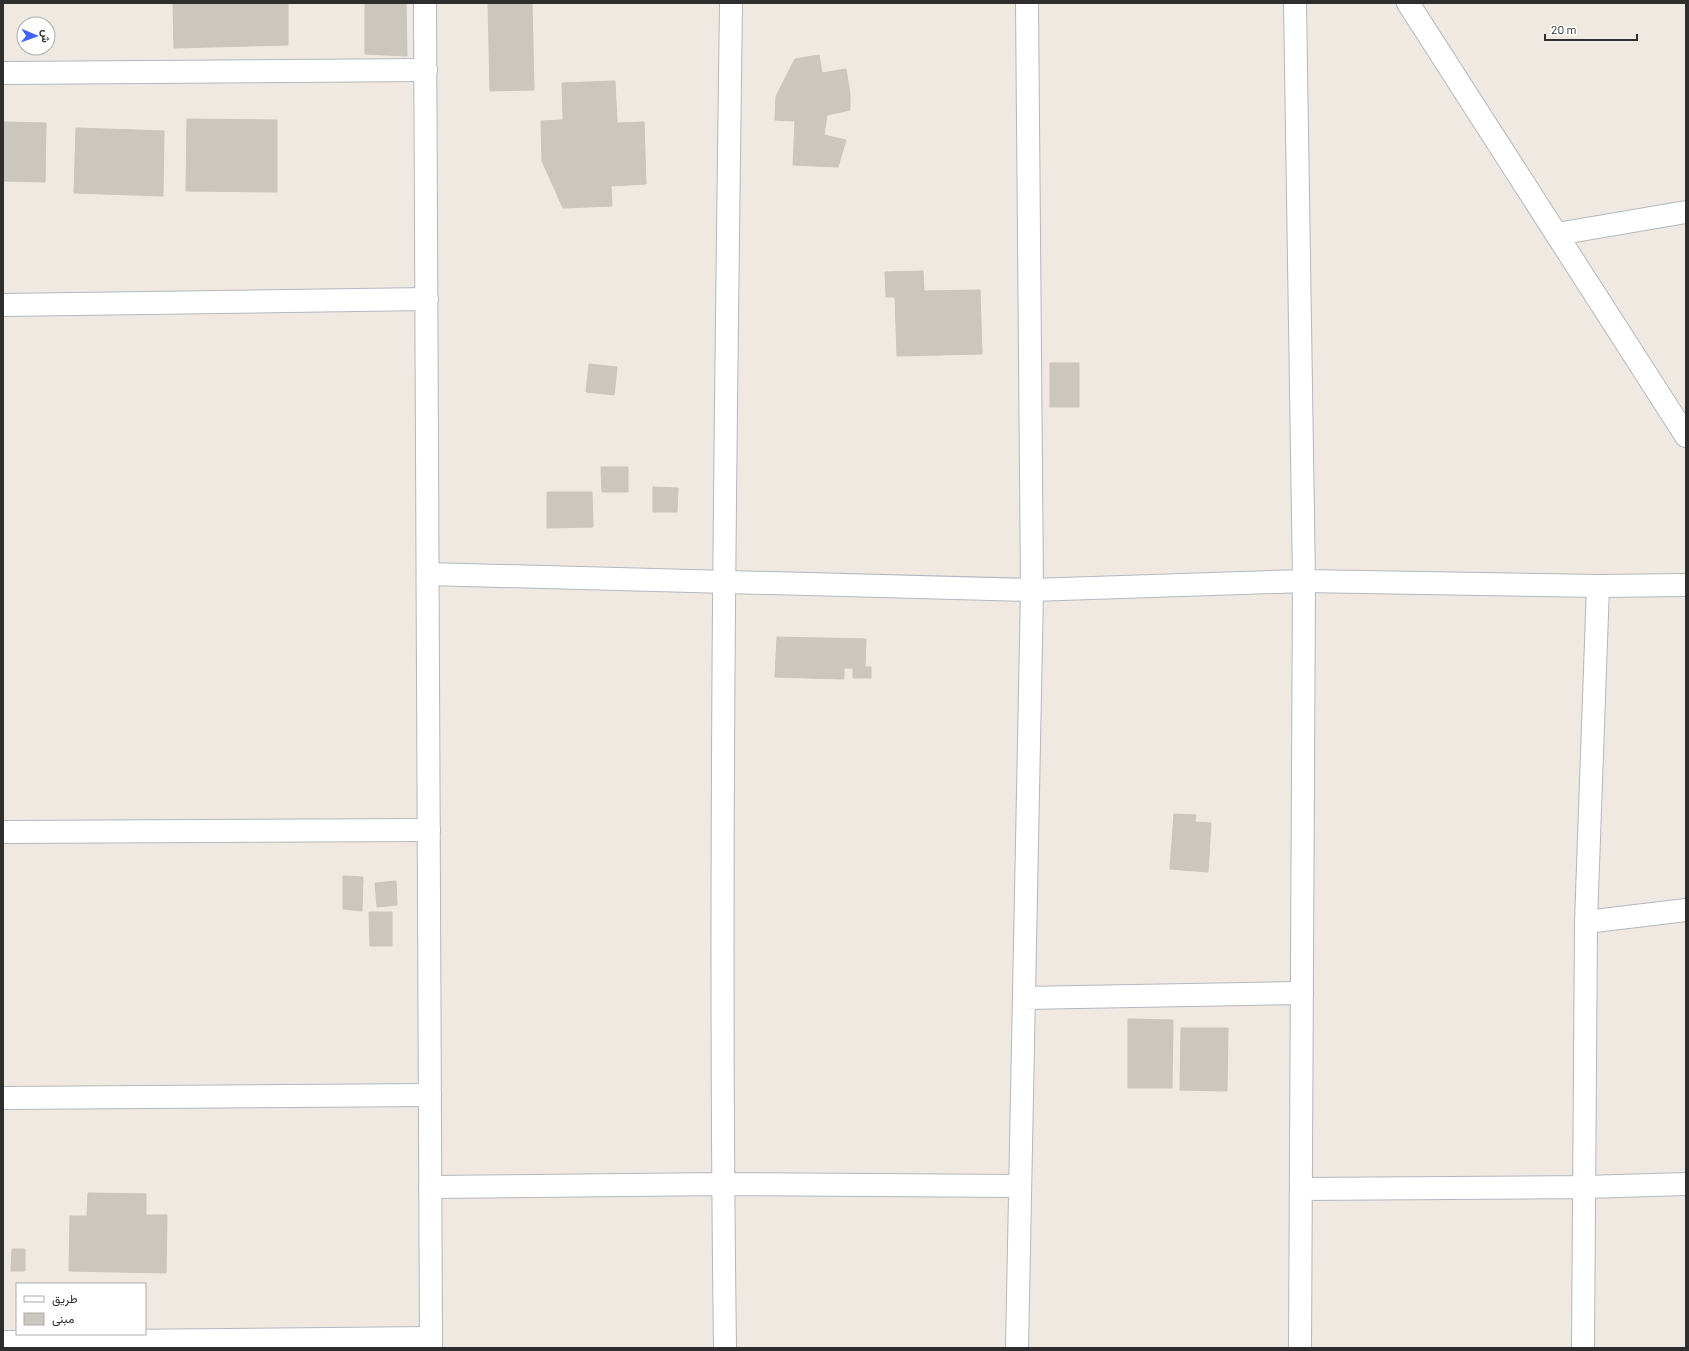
<svg xmlns="http://www.w3.org/2000/svg" width="1689" height="1351" viewBox="0 0 1689 1351" font-family="Barlow,Vazirmatn,sans-serif">
	<style>
		.building { fill: #cbc7bf; stroke: #cbc5ba }
		.lines { fill: none; stroke-linecap: round; stroke-linejoin: round }
		.minor-casing { stroke: #b4b7c1; stroke-width: 24 }
		.tertiary-casing { stroke: #b4b7c1; stroke-width: 24 }
		.minor { stroke: #fff; stroke-width: 22 }
		.tertiary { stroke: #fff; stroke-width: 22 }
	</style>
	<rect width="100%" height="100%" fill="#efe9e1"/>
	<path class="building" d="M173,3H288V45L174,48Z
		M365,3H406L407,56L365,54Z
		M488,3H532L534,90L490,91Z
		M819,55L822,73L846,69L850,94V110L827,115L824,135L846,140L838,167L793,165L795,121L775,120L776,96L795,59Z
		M615,81L617,123L644,122L646,184L611,186L612,206L563,208L542,161L541,121L563,120L562,83Z
		M187,119L277,120V192L186,191Z
		M3,122L46,123L45,182L3,181Z
		M76,128L164,131L163,196L74,193Z
		M923,271L924,291L980,290L982,354L897,356L895,297H886L885,272Z
		M1050,363H1079V407H1050Z
		M589,364L617,367L614,395L586,392Z
		M601,467H628V492H602Z
		M653,487L678,488L677,512H653Z
		M547,492H592L593,527L547,528Z
		M777,637L866,639L865,667H871V678H853V668H844V679L775,677Z
		M1174,814L1196,815L1195,822L1211,823L1208,872L1170,869Z
		M343,876L363,877L362,911L343,909Z
		M396,881L397,905L377,907L375,883Z
		M369,912H392V946H370Z
		M1128,1019L1173,1020L1172,1088H1128Z
		M1181,1028H1228L1227,1091L1180,1090Z
		M88,1193L146,1194V1215H167L166,1273L69,1271L70,1216H87Z
		M12,1249H25V1271H11Z"/>
	<g class="lines">
		<defs>
			<path id="minor" d="M1295,3L1304,581L1300,1348
				M1408,3L1686,436
				M3,73L426,70
				M1557,234L1686,212
				M3,305L427,299
				M428,574L1032,590L1304,581L1598,586L1686,585
				M3,832L429,830
				M1586,922L1598,586
				M1024,998L1302,993
				M3,1098L430,1095
				M430,1187L723,1184L1019,1186
				M1301,1189L1584,1187L1686,1184
				M3,1342L431,1338
				M725,1348C719,900 725,451 731,3
				M1017,1348L1032,590L1027,3
				M1583,1348L1586,922L1686,910"/>
			<path id="tertiary" d="M425,3L431,1348"/>
		</defs>
		<use href="#minor" class="minor-casing"/>
		<use href="#tertiary" class="tertiary-casing"/>
		<use href="#minor" class="minor"/>
		<use href="#tertiary" class="tertiary"/>
	</g>
	<rect width="1689" height="1351" fill="none" stroke="#2e2e2e" stroke-width="8"/>
	<rect x="16" y="1283" width="130" height="52" fill="#ffffff" stroke="#ababab"/>
	<rect x="24" y="1296" width="20" height="6" fill="#ffffff" stroke="#ababab"/>
	<text x="52" y="1303" font-size="12" fill="#2e2e2e">طريق</text>
	<rect x="24" y="1313" width="20" height="12" fill="#cbc7bf" stroke="#ababab"/>
	<text x="52" y="1323" font-size="12" fill="#2e2e2e">مبنى</text>
	<g transform="translate(36 36) rotate(92)"><circle r="19" fill="#ffffff" stroke="#ababab"/>
	<path d="M0-3L7 15L0 10L-7 15Z" fill="#4264fb"/>
	<text y="-6" font-size="11" font-weight="bold" text-anchor="middle" fill="#2e2e2e">ش</text>
	</g>
	<path d="M1545 34v6h92v-6" fill="none" stroke="#2e2e2e" stroke-width="2"/>
	<text x="1551" y="34" font-size="12" fill="#2e2e2e" stroke="#ffffff" stroke-width="3" paint-order="stroke">20 m</text>
</svg>
